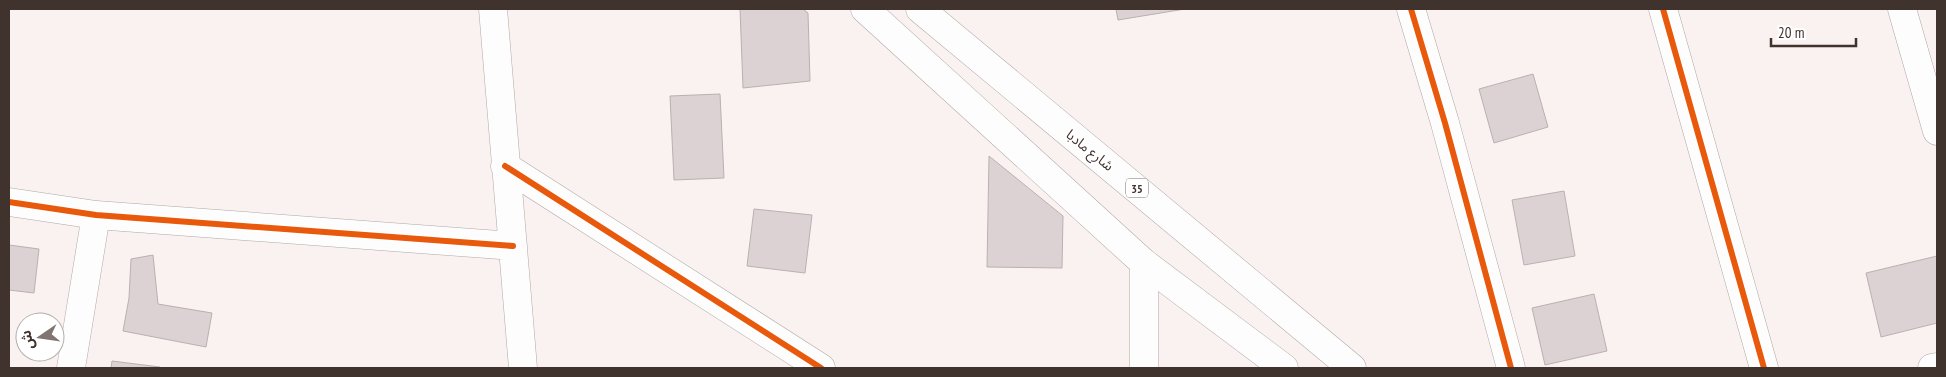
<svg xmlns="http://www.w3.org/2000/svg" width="1946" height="377" viewBox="0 0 1946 377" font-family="'PT Sans Narrow','Noto Sans Arabic',sans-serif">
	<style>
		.building { fill: #dcd2d4; stroke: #bab0b2 }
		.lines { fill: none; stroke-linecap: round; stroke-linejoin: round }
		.minor-casing { stroke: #b1a8a5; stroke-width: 29 }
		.major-casing { stroke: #b1a8a5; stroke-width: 29 }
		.minor { stroke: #fefdfd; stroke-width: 28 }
		.major { stroke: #fefdfd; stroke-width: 28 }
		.cycleway-casing { stroke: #fff; stroke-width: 9 }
		.cycleway { stroke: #e8590c; stroke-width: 6 }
		.labels { text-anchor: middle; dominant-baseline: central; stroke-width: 4; stroke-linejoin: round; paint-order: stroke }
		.shield { fill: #fff; stroke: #79706c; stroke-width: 1 }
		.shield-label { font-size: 12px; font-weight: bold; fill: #40322d }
		.street-label { font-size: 14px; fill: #40322d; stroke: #fff }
	</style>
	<rect width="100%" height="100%" fill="#faf2f0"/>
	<path class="building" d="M740,9H803L808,13L810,81L743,88Z
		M1116,9H1185L1118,20Z
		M1533,74L1548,127L1494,143L1479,89Z
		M720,94L724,178L674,180L670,96Z
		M989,156L1063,216L1062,268L987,267Z
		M1564,191L1575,256L1524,265L1512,200Z
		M754,209L812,215L805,273L747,266Z
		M9,245L39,249L34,293L9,290Z
		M153,255L158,304L212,313L206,347L123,331L129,298L131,259Z
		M1937,256V323L1881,337L1866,273Z
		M1594,294L1607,351L1545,365L1532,308Z
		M112,361L160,367V368H111Z"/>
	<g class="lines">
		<defs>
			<path id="minor" d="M493,9L523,368
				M1411,9L1445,123L1511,368
				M1663,9L1764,368
				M1902,9L1937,131
				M505,166L821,368
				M9,202L96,215L513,246
				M71,368L96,215
				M1144,368V263
				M1932,368L1937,367"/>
			<path id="major" d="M865,9L1144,263L1284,368
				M920,9L1352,368"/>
		</defs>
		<use href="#minor" class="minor-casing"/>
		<use href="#major" class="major-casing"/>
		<use href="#minor" class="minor"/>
		<use href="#major" class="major"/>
		<defs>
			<path id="cycleway" d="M1411,9L1445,123L1511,368
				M1663,9L1764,368
				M505,166L821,368
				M9,202L96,215L513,246"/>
		</defs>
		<use href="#cycleway" class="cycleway-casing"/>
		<use href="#cycleway" class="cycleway"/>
	</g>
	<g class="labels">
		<rect class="shield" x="1126" y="178.5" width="22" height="19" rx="4"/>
		<g class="shield-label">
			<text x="1137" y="188">35</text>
		</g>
		<g class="street-label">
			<text transform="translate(1090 150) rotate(39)">شارع مادبا</text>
		</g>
	</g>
	<rect width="1946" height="377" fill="none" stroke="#40322d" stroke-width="20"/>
	<g transform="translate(40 337) rotate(257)"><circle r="24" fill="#ffffff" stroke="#b3adab"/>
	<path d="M0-4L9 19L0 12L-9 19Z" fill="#817571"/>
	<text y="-8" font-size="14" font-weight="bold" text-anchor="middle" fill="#40322d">ش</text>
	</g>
	<path d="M1771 38v8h85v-8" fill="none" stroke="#40322d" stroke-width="2.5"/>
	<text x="1778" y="38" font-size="15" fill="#40322d" stroke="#ffffff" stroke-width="4" paint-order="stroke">20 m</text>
</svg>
